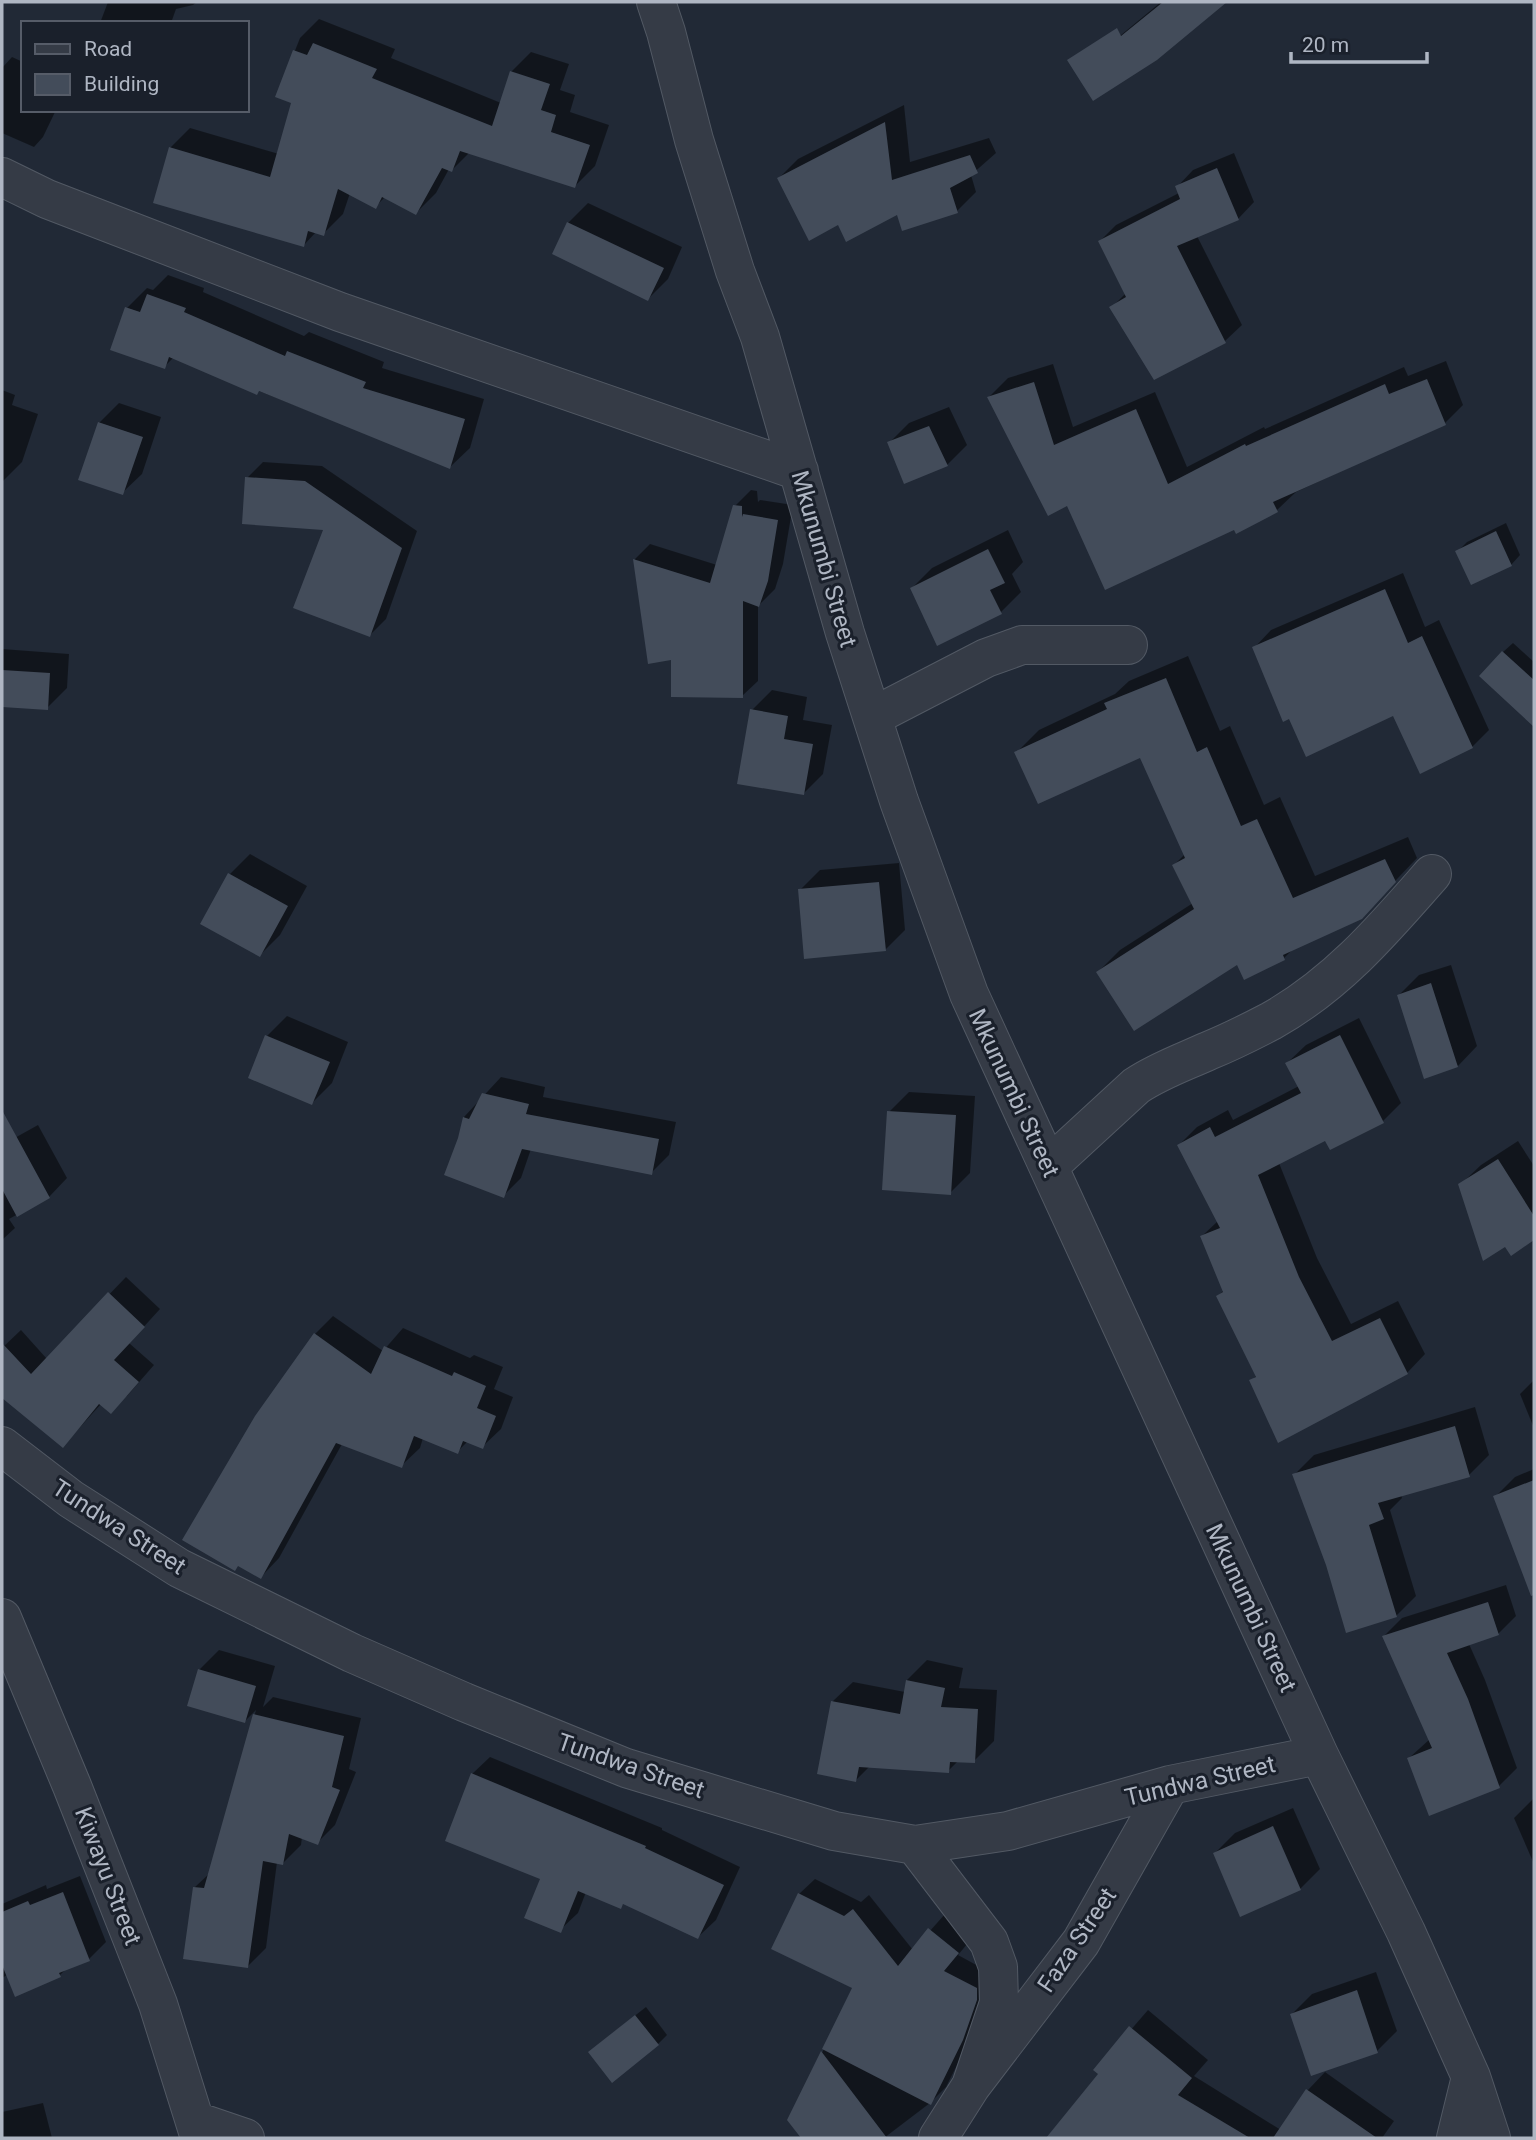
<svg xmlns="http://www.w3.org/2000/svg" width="1536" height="2140" viewBox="0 0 1536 2140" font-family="Roboto,sans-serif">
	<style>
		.shadow { fill: #0007 }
		.building { fill: #434c5a }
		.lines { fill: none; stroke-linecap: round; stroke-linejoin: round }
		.minor-casing { stroke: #525964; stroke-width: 40 }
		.minor { stroke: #353b46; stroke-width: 38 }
		.labels { text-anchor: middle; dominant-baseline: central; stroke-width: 6; stroke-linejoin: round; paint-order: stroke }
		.street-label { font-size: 24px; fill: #afb6c3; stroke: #1a202b }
	</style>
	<rect width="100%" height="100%" fill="#212936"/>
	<path class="shadow" d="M108,2H197L193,5L176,9L171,23H100Z
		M1161,2H1221L1208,15L1098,54Z
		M319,19L395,49L391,58L501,103L511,72L531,52L569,64L560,90L575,95L570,112L609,125L595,166L575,186L469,153L452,170L449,169L436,193L416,213L385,197L375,207L350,193L343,214L323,234L316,232L304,245L170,148L190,128L279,154L293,102L277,96L300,38Z
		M12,57L23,62V110H56L43,137L34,147L2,133V68Z
		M904,105L910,162L989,138L996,153L971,175L976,192L957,211L898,213L839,223L779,178L798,159Z
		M1234,153L1254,202L1238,219L1197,236L1242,325L1225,341L1154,378L1111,308L1126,293L1100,241L1116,225L1179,193L1177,187L1193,170Z
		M588,203L682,247L668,279L648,299L568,223Z
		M168,275L204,288L203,292L304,336L309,332L384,362L382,368L484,399L470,448L450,467L174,357L164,367L127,308L147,288L153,290Z
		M1446,361L1463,405L1445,423L1296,492L1277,510L1237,532L1235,528L1068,504L989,397L1008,378L1053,364L1073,427L1155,392L1187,467L1264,427L1265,429L1404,367L1408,376Z
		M2,390L15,395L12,405L38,414L22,462L2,482Z
		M119,403L161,417L142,474L122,493L99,423Z
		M949,407L967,445L947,465L889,443L909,423Z
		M263,462L322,466L417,531L386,619L370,635L325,529L247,478Z
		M751,490L757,491L758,502L760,500L793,505L783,564L775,589L758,606V681L742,696L673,658L650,662L635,559L650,544L717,565L735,506Z
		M1506,523L1520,555L1511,565L1458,551L1467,542Z
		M1008,530L1023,562L1012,574L1021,592L1001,612L912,588L932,568Z
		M1403,573L1425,627L1439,620L1489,730L1472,747L1394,714L1254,648L1271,630Z
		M1513,643L1534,662V703L1523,715L1503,652Z
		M2,649L69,654L67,688L47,708L2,705Z
		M1188,656L1220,731L1230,726L1264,805L1280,797L1315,876L1408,837L1417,858L1378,899L1294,948L1284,958L1098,972L1120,950L1193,903L1174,865L1185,854L1141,755L1016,753L1039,730L1115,694L1129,681Z
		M772,690L807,697L803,720L832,725L823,774L803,794L752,710Z
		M250,854L307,886L280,935L260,955L203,923L230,874Z
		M899,863L905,930L885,950L800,890L820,870Z
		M1451,965L1477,1046L1458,1066L1399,995L1419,975Z
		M287,1016L348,1042L332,1083L312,1103L267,1036Z
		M1359,1018L1401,1103L1383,1121L1326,1139L1279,1163L1317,1258L1351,1324L1398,1301L1425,1354L1407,1373L1251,1381L1257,1375L1218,1296L1224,1290L1202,1236L1218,1221L1179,1145L1197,1127L1228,1110L1233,1120L1299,1086L1287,1063L1306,1045Z
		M501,1077L545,1087L543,1097L676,1122L669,1155L651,1173L531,1149L521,1178L503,1196L459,1138L464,1117Z
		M909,1092L975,1096L970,1173L950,1193L889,1112Z
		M38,1125L67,1178L49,1197L9,1219L15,1228L2,1240V1145Z
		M1518,1141L1534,1166V1238L1511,1253L1460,1185L1481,1165Z
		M126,1277L160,1309L129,1343L154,1365L127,1396L101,1404L63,1446L2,1396V1348L21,1330L47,1359Z
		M333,1316L383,1351L403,1328L470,1358L474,1355L503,1367L494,1389L513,1397L501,1429L482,1447L468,1441L457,1452L423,1438L420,1448L401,1466L342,1444L279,1558L261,1577L315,1334Z
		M1534,1380V1428L1520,1394Z
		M1475,1407L1489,1455L1469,1475L1401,1494L1402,1498L1390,1510L1416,1596L1396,1616L1327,1565L1294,1475L1314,1455Z
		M1534,1469V1557L1520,1563L1495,1497L1515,1477Z
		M1506,1585L1516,1616L1498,1634L1469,1644L1485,1680L1517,1768L1499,1786L1409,1758L1430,1739L1384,1636L1402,1618Z
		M219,1650L275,1666L263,1707L273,1697L361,1718L349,1769L356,1772L335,1825L317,1843L302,1837L301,1845L283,1863L277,1862L266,1948L248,1966L195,1887L211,1872L256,1710L245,1721L199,1670Z
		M927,1660L963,1668L959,1688L997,1690L994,1741L974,1761L959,1760L948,1771L870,1766L855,1781L833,1701L853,1682L905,1692L907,1680Z
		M490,1757L662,1828V1830L740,1867L716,1920L698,1937L624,1903L620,1907L586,1892L578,1913L560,1930L542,1878L472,1774Z
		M1534,1798V1864L1514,1818Z
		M1293,1808L1320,1869L1300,1889L1215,1853L1235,1833Z
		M80,1876L106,1942L89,1959L67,1968L60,1975H7L2,1978V1904L46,1885L47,1889Z
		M815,1879L861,1902L869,1895L913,1950L945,1914L973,1937L958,1955L991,1973L978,2023L946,2087L930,2103L884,2138H803L789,2120L854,1988L799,1894Z
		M1376,1972L1397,2031L1377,2051L1292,2014L1312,1994Z
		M646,2007L667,2035L658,2044L600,2043Z
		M1148,2010L1208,2060L1194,2076L1281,2130L1308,2090L1325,2072L1394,2121L1382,2138H1048L1101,2074L1096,2070Z
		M43,2103L52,2138H2V2112Z"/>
	<path class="building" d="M1163,2H1227L1157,60L1093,101L1067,60L1117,28L1121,36Z
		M313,43L377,69L372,78L492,126L510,71L550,84L541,110L556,115L551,132L590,145L575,188L460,151L452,172L442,168L416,215L382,197L376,209L338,189L324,236L308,231L304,247L153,203L169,147L270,177L291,103L275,97L293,50L307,55Z
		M885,122L892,180L970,155L978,173L950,188L958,213L902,231L897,215L846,242L838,225L809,241L777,178Z
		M1217,168L1239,220L1177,246L1226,343L1154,380L1109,307L1126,297L1098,241L1180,199L1175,186Z
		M567,222L664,268L648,301L552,254Z
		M147,294L186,308L184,312L285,356L287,351L366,382L363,388L465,419L450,469L259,391L257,395L169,357L165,369L110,350L125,307L140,312Z
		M1427,379L1446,425L1273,502L1278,512L1236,534L1234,530L1105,590L1067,506L1048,516L987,397L1034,382L1054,445L1136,409L1168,484L1245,444L1246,446L1385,384L1389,394Z
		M98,422L143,437L123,495L78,480Z
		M929,426L948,466L904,484L887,442Z
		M245,477L305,481L402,548L370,637L293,608L323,530L242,524Z
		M733,505L742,506V517L743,514L778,520L768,581L759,607L743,601V698L671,697V660L648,664L633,559L710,583Z
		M1496,531L1512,566L1471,585L1455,551Z
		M988,549L1005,583L990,590L1002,614L937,646L910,588Z
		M1385,589L1408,643L1422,636L1473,748L1420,774L1393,716L1306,757L1289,719L1283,722L1252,647Z
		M1502,651L1534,680V727L1479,676Z
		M2,670L50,673L48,710L2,707Z
		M1166,678L1197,752L1207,747L1241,826L1257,819L1293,898L1385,859L1396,882L1362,919L1283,955L1285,960L1244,980L1237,965L1134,1031L1096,972L1194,909L1172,865L1185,858L1140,758L1038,804L1014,752L1107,709L1104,703Z
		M750,709L788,716L784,739L813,744L804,795L737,784Z
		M228,873L288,906L260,957L200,924Z
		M879,882L886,951L804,959L798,889Z
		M1431,983L1458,1067L1424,1079L1397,995Z
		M265,1035L330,1062L312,1105L248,1078Z
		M1340,1035L1384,1123L1330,1150L1325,1141L1258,1175L1299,1277L1332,1341L1380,1318L1408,1374L1278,1443L1249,1380L1256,1377L1216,1296L1223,1292L1200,1236L1220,1228L1177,1145L1210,1127L1215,1137L1301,1093L1285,1063Z
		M482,1093L529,1104L526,1114L659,1139L652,1175L522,1149L504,1198L444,1175L458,1138L463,1117L469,1119Z
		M2,1110L50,1198L17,1217L2,1189Z
		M887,1111L956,1115L951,1195L882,1190Z
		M1498,1159L1534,1216V1240L1511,1256L1505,1247L1483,1261L1458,1184Z
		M108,1292L145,1327L114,1360L139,1382L111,1414L99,1404L63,1448L2,1398V1343L31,1374Z
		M314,1333L371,1374L384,1346L452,1376L454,1372L486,1386L477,1408L496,1416L483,1449L463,1441L458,1454L414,1436L402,1468L336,1443L261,1579L238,1566L235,1571L182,1540L255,1416Z
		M1455,1426L1470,1477L1378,1503L1384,1519L1369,1525L1397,1617L1346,1633L1326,1565L1292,1474Z
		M1534,1480V1595L1531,1596L1493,1496Z
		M1488,1602L1499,1635L1447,1653L1468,1699L1500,1788L1429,1816L1407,1758L1432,1748L1382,1636Z
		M198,1669L256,1686L245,1723L187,1706Z
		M906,1680L945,1688L941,1707L978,1709L975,1763L950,1762L949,1773L859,1767L856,1782L817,1774L831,1701L900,1714Z
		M253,1714L344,1736L332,1787L340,1790L318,1845L289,1834L283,1865L263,1861L248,1968L183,1959L193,1887L204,1888Z
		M471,1773L646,1846L645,1848L724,1885L698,1939L623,1904L621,1909L578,1891L561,1933L524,1918L540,1879L445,1841Z
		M1273,1826L1301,1890L1240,1917L1213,1853Z
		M63,1892L90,1961L59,1973L61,1977L15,1997L2,1965V1912L28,1901L30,1905Z
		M798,1893L844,1916L853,1909L898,1966L928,1928L959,1953L944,1971L977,1988V2000L963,2040L931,2105L822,2049L852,1988L771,1949Z
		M1357,1990L1378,2053L1311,2076L1290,2014Z
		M635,2015L659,2045L612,2083L588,2052Z
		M1129,2026L1192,2078L1178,2095L1250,2138H1046L1098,2074L1093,2070Z
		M821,2051L887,2138H801L787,2120Z
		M1306,2089L1377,2138H1273Z"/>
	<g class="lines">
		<defs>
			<path id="minor" d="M656,2L666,32L694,140L735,271L760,337L845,633L899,801L969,994L1319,1755L1406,1932L1471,2077L1491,2138
				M2,177L47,199L340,312L799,471
				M872,717L986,658L1022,645H1128
				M1049,1166L1136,1086C1158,1071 1184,1062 1208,1051C1230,1042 1250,1032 1271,1021C1337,984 1383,930 1432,874
				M2,1446L71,1499L179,1568L352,1653L464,1702L626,1768L834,1831L915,1845L1008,1831L1170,1785L1319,1755
				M2,1618L72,1786L158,2004L200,2138
				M915,1845L989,1942L998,1967L999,2003L971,2086L938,2138
				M971,2086L1081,1942L1170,1785
				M195,2121L245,2138
				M1456,2138L1471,2077"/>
		</defs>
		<use href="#minor" class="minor-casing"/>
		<use href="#minor" class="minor"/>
	</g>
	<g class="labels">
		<g class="street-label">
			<text transform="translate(824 559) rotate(74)">Mkunumbi Street</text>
			<text transform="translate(1014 1093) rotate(65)">Mkunumbi Street</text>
			<text transform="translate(119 1527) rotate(33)">Tundwa Street</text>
			<text transform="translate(1251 1608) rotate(65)">Mkunumbi Street</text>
			<text transform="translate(631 1766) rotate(19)">Tundwa Street</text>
			<text transform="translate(1200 1781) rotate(-13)">Tundwa Street</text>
			<text transform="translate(108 1876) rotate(69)">Kiwayu Street</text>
			<text transform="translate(1077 1940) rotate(-56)">Faza Street</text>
		</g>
	</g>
	<rect width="1536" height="2140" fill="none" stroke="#afb6c3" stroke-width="7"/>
	<rect x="21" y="21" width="228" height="91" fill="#1a202b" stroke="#565c68" stroke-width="2"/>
	<rect x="35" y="44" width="35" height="10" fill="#353b46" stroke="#565c68" stroke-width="2"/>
	<text x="84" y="56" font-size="21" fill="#afb6c3">Road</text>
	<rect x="35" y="74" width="35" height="21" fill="#434c5a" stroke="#565c68" stroke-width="2"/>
	<text x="84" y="91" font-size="21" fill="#afb6c3">Building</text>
	<path d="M1291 52v10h136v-10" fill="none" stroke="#afb6c3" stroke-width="3.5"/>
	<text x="1302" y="52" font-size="21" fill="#afb6c3" stroke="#1a202b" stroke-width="5" paint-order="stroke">20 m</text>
</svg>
